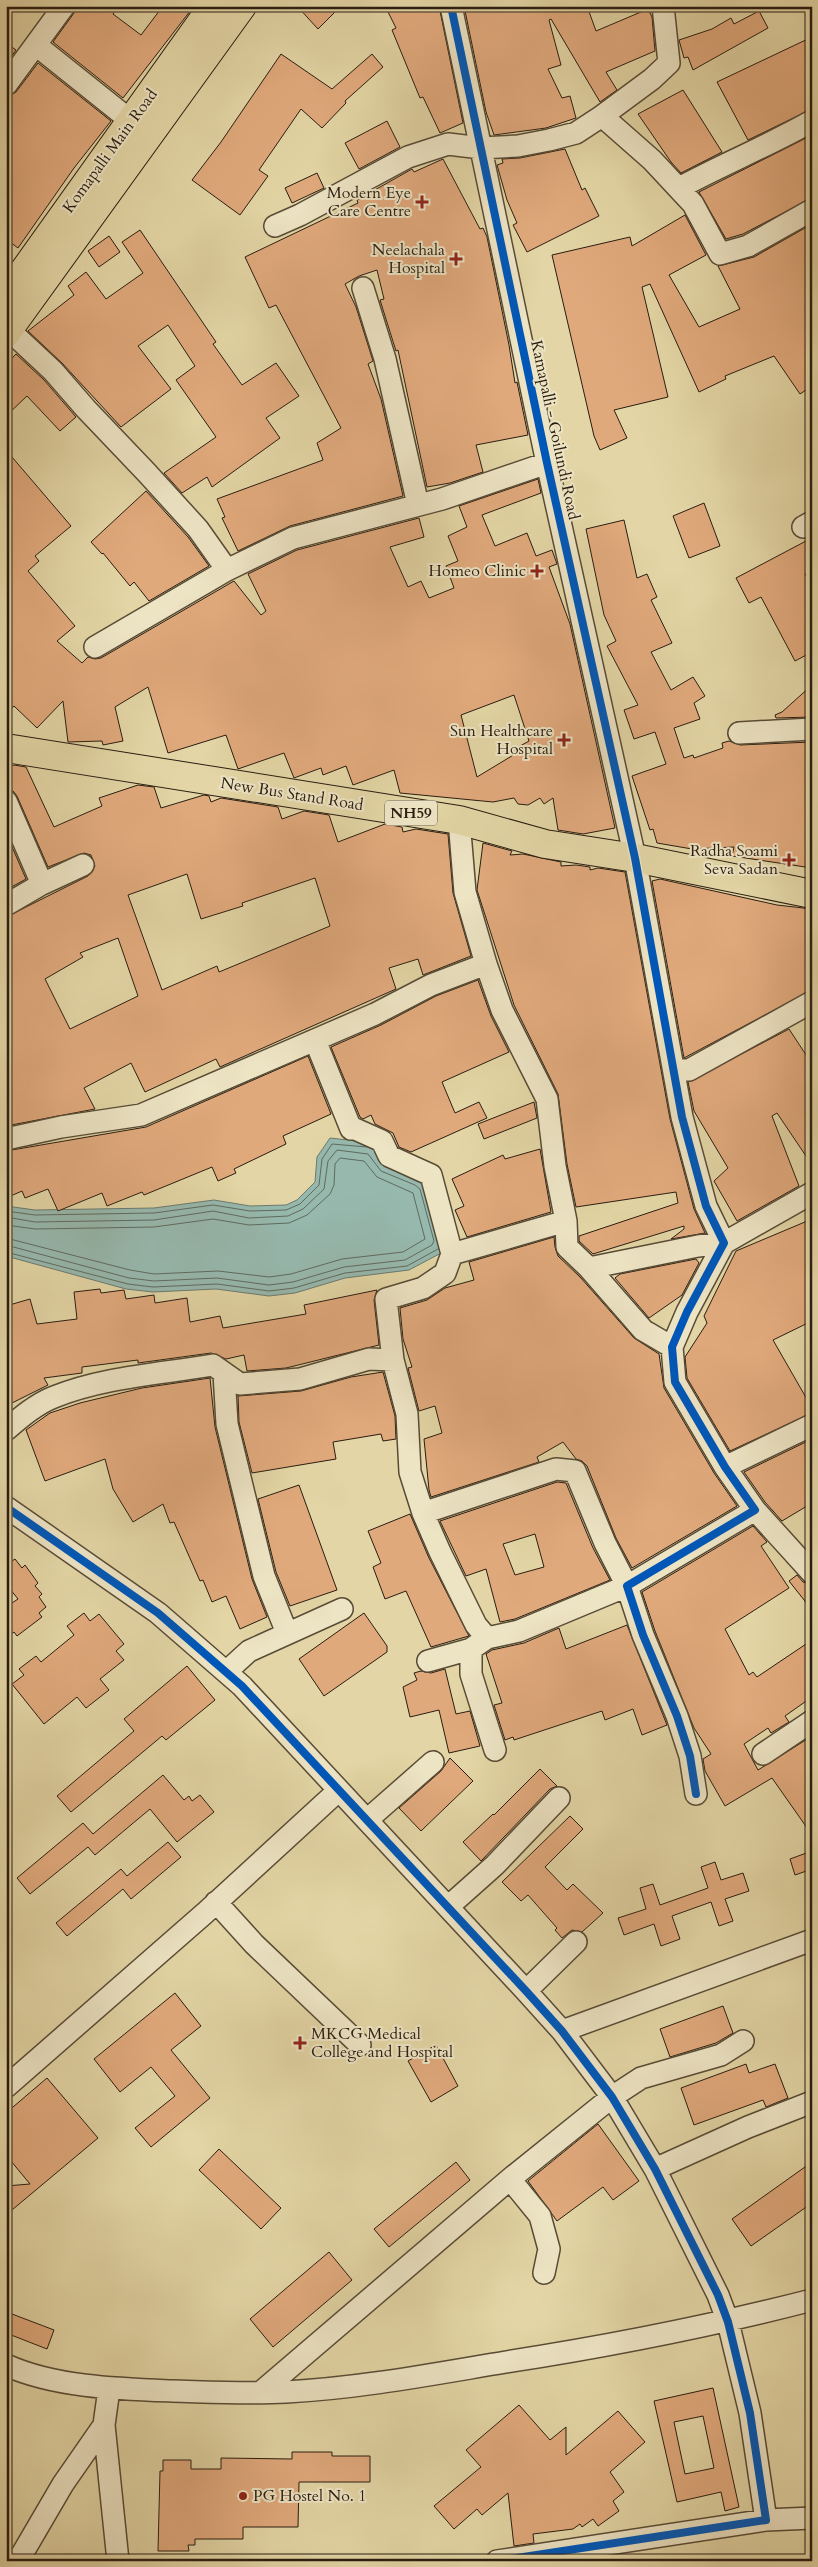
<svg xmlns="http://www.w3.org/2000/svg" width="818" height="2567" viewBox="0 0 818 2567" font-family="Cardo,serif">
	<style>
		.water { fill: #96b8ad; stroke: #6a7a6f }
		.lines { fill: none; stroke-linecap: round; stroke-linejoin: round }
		.shore { stroke: #606a5f; stroke-width: 1 }
		.building { fill: #e0a97c; stroke: #291d11; fill-rule: evenodd }
		.minor-casing { stroke: #584b36; stroke-width: 24 }
		.major-casing { stroke: #291d11; stroke-width: 30 }
		.highway-casing { stroke: #291d11; stroke-width: 30 }
		.minor { stroke: #ede4c4; stroke-width: 21 }
		.major { stroke: #e3d5a5; stroke-width: 28 }
		.highway { stroke: #e3d5a5; stroke-width: 28 }
		.cycleway-casing { stroke: #ede4c4; stroke-width: 11 }
		.cycleway { stroke: #0057b8; stroke-width: 8 }
		.poi-dot { fill: #8f2418; stroke: #ede4c4; stroke-width: 2 }
		.labels { text-anchor: middle; dominant-baseline: central; stroke-width: 4; stroke-linejoin: round; paint-order: stroke }
		.shield { fill: #ede4c4; stroke: #645947; stroke-width: 1 }
		.shield-label { font-size: 15px; font-weight: bold; fill: #291d11 }
		.street-label { font-size: 16px; fill: #291d11; stroke: #ede4c4 }
		.poi-label { font-size: 16px; fill: #291d11; stroke: #ede4c4; text-anchor: end }
	</style>
	<rect width="100%" height="100%" fill="#e3d5a5"/>
	<filter id="stains"><feTurbulence type="fractalNoise" baseFrequency=".004" numOctaves="4"/><feColorMatrix values="0 0 0 0 .2 0 0 0 0 .09 0 0 0 0 .02 0 0 0 .5 -.17"/></filter>
	<radialGradient id="worn" r=".72"><stop offset=".6" stop-color="#630" stop-opacity="0"/><stop offset="1" stop-color="#630" stop-opacity=".3"/></radialGradient>
	<path class="water" d="M330,1138L374,1143L421,1175L443,1252L409,1270L345,1278L295,1293L269,1296L216,1289L153,1292L126,1289L6,1256V1206L35,1210L154,1208L214,1200L250,1206L286,1205L297,1200L315,1182L317,1157Z"/>
	<g class="lines">
		<path class="shore" d="M6,1211L35,1215L154,1213L213,1205L250,1211L286,1210L300,1204L319,1185L322,1159L332,1144L367,1147
			M6,1217L35,1222L154,1220L213,1211L249,1218L288,1216L303,1209L324,1189L328,1161L337,1150L368,1154L381,1171L415,1185L420,1189L434,1241L432,1245L405,1260L344,1267L293,1282L269,1285L217,1278L154,1281L129,1278L6,1245
			M6,1225L35,1229L154,1227L213,1219L249,1225L289,1223L307,1215L330,1194L334,1185L335,1164L340,1158L364,1161L377,1177L413,1193L425,1239L403,1252L342,1259L291,1274L269,1277L218,1271L154,1274L130,1270L6,1238
			M6,1252L128,1284L153,1287L217,1284L269,1291L294,1288L345,1273L407,1266L438,1249"/>
	</g>
	<path class="building" d="M76,6H119L113,14L141,35L163,6H194L123,98L53,42L74,13Z
		M297,6H341L318,29Z
		M396,6H439L463,123L440,133L423,97L420,98L392,30L396,28L387,10Z
		M464,6H587L596,31L648,9L652,17L655,51L606,72L617,90L600,102L551,19L549,20L561,65L548,69L562,98L570,96L576,118L546,128L494,135L486,112Z
		M759,11L768,28L693,70L688,57L684,58L679,40L712,29L731,18L734,24Z
		M812,37V109L748,140L717,82Z
		M6,43L16,50L6,64Z
		M281,54L332,89L372,54L383,67L345,101L346,103L322,128L301,109L259,170L268,176L240,215L192,180L221,142Z
		M38,63L111,121L74,168L18,248L6,239V97L16,92Z
		M683,90L722,152L681,173L671,162L638,114Z
		M387,121L400,147L359,169L345,143Z
		M812,135V198L743,234L726,239L699,192Z
		M565,149L582,190L585,188L599,216L527,252L513,225L517,223L507,200L497,165L503,163L502,159L520,158Z
		M443,159L480,229L483,228L487,237L509,345L515,383L517,382L528,435L476,445L483,472L450,483L427,487L398,350L396,351L380,300L384,299L377,270L359,276L345,284L356,307L373,361L368,364L381,399L403,496L290,526L238,551L222,518L225,517L217,499L323,460L317,443L341,428L276,305L269,308L245,257L358,203L357,200L412,169L414,172Z
		M317,173L324,188L292,203L285,188Z
		M685,215L706,255L669,275L699,327L740,309L718,266L754,257L812,224V386L800,394L774,356L725,376L726,379L699,392L650,284L642,287L668,397L614,410L627,438L600,450L594,436L552,255L630,237L632,246Z
		M140,230L216,342L213,344L242,385L276,363L299,396L266,418L280,438L212,487L207,477L182,493L164,473L216,437L176,380L195,366L168,325L138,346L171,389L121,427L62,363L28,331L74,295L68,286L86,272L106,299L143,273L122,242Z
		M109,236L120,252L99,267L88,251Z
		M16,354L44,380L76,417L60,431L27,396L6,416V365Z
		M6,450L71,526L35,556L39,561L28,571L75,626L57,641L82,663L88,657L95,659L101,658L234,581L261,615L266,611L248,574L297,550L419,518L424,537L390,547L408,587L421,581L429,598L454,588L446,566L458,561L448,536L467,527L459,506L538,479L541,493L482,515L495,546L527,533L536,556L552,550L557,564L549,567L570,624L615,828L583,834L558,830L553,798L544,804L540,798L528,805L518,804L514,798L493,802L400,793L394,770L353,785L346,766L323,775L321,768L294,778L284,753L238,769L226,735L168,753L148,687L115,707L123,741L103,745L102,741L68,742L63,701L37,728L14,706L6,715ZM514,695L529,741L513,750L515,754L477,777L461,715Z
		M146,491L188,537L209,566L149,601L134,582L130,586L103,553L102,554L91,542Z
		M704,503L720,546L689,558L673,516Z
		M624,520L637,578L647,574L657,597L651,600L672,643L651,652L671,690L693,677L705,696L694,703L700,719L674,728L684,758L693,755L694,758L723,748L722,743L729,741L740,745L811,742L812,868L732,856L734,847L692,849L657,843L653,829L650,830L632,776L666,764L655,732L634,739L624,710L638,705L607,646L616,641L604,615L586,529Z
		M806,541L812,553V571L805,574L812,586V652L795,661L761,597L749,603L736,578Z
		M812,685V717L776,718L775,715L782,712Z
		M14,765L26,767L54,827L102,806L99,798L138,785L154,787L161,808L204,795L209,796L211,802L221,798L278,807L282,819L304,811L329,815L338,842L385,824L402,827L403,832L416,829L448,834L453,893L471,956L423,975L418,959L389,968L396,989L220,1067L216,1059L145,1092L131,1063L84,1088L95,1109L6,1126V917L88,876L95,866L91,855L84,853L48,867L17,796L13,791L6,789V769ZM187,874L201,919L243,906L242,903L315,878L330,926L219,972L217,966L162,990L128,895ZM118,938L138,996L70,1029L45,979L83,957L80,953Z
		M6,833L26,879L6,890Z
		M483,843L512,851L510,855L523,854L561,862V866L576,865L590,867V870L598,868L625,872L670,1119L694,1209L705,1233L671,1239L684,1229V1226L593,1254L579,1241V1236L678,1203L676,1192L576,1207L567,1164L558,1094L514,1005L477,890Z
		M660,879L777,905L812,909V990L684,1058L652,881Z
		M478,980L491,1016L509,1052L442,1082L455,1113L479,1102L487,1118L411,1152L399,1147L393,1133L375,1124L371,1115L363,1119L360,1117L331,1047L381,1025L436,996Z
		M789,1029L812,1064V1165L777,1113L772,1116L799,1186L737,1221L714,1181L728,1168L694,1111L688,1082Z
		M308,1056L331,1114L283,1136L286,1144L234,1169L236,1173L218,1181L212,1167L144,1195L142,1192L107,1206L102,1193L58,1211L48,1189L25,1198L22,1191L6,1198V1151L146,1127Z
		M534,1102L537,1118L484,1139L478,1124Z
		M540,1149L551,1212L467,1237L455,1210L464,1206L452,1179L503,1155L505,1159Z
		M812,1219V1321L773,1340L812,1408V1413L730,1451L687,1378L685,1357L707,1323L704,1316L736,1251Z
		M554,1237L555,1247L558,1256L580,1277L634,1338L659,1354L664,1388L714,1473L737,1506L632,1568L616,1538L587,1466L582,1461L576,1459L563,1442L537,1457L539,1462L431,1497L429,1490L424,1439L442,1433L435,1406L419,1411L408,1368L412,1367L403,1339L400,1308L427,1300L445,1288L474,1280L469,1262Z
		M696,1259L699,1263L682,1295L649,1318L615,1278L620,1274Z
		M100,1289L101,1293L124,1290L126,1299L154,1295L155,1303L187,1298L190,1322L220,1316L223,1328L306,1314L304,1305L377,1290L374,1300L379,1345L286,1368L247,1371L244,1355L226,1359L211,1353L138,1363V1360L82,1367V1373L44,1378L48,1385L6,1406V1306L30,1299L37,1324L77,1319L74,1292Z
		M383,1372L395,1416L396,1439L383,1441L381,1434L333,1442L336,1459L252,1473L239,1422L238,1396L301,1391L351,1377Z
		M210,1378L215,1427L252,1579L267,1617L240,1629L226,1596L212,1602L203,1580L200,1581L174,1522L170,1523L163,1504L133,1522L113,1489L105,1459L45,1481L26,1430L50,1413L80,1403L142,1388Z
		M812,1439V1503L782,1521L765,1502L744,1472Z
		M557,1482L566,1483L593,1548L610,1580L515,1619L500,1622L486,1569L466,1576L440,1521ZM535,1534L544,1567L515,1575L503,1544Z
		M299,1485L337,1590L290,1606L276,1572L258,1499Z
		M410,1514L429,1558L469,1636L462,1638L431,1647L406,1591L385,1599L373,1567L381,1563L368,1531Z
		M753,1526L767,1542L761,1546L789,1588L725,1629L749,1675L753,1672L757,1677L812,1640V1697L785,1716L789,1722L771,1733L768,1728L744,1744L758,1770L812,1736V1835L772,1778L725,1806L705,1771L703,1759L711,1754L694,1728L655,1631L642,1592Z
		M15,1559L22,1568L25,1565L38,1583L35,1586L42,1594L39,1597L46,1607L39,1613L42,1617L17,1636L14,1632L6,1638V1607L18,1599L6,1584V1565Z
		M797,1575L803,1582L812,1585V1610L789,1581Z
		M84,1613L90,1621L99,1614L124,1644L116,1651L124,1660L100,1679L109,1690L86,1708L77,1697L44,1724L12,1684L24,1675L19,1669L36,1656L41,1662L74,1635L67,1626Z
		M364,1613L387,1646V1652L324,1696L299,1659Z
		M627,1625L667,1725L642,1735L633,1709L605,1720L602,1711L514,1740L513,1737L505,1740L494,1705L502,1703L486,1654L492,1650L524,1643L559,1628L566,1649Z
		M187,1666L215,1700L166,1740L162,1736L71,1812L57,1796L134,1731L124,1719Z
		M445,1669L456,1714L470,1711L480,1746L449,1753L439,1710L410,1717L403,1687L417,1680L414,1673L421,1671L431,1673Z
		M450,1758L473,1781L421,1831L399,1808L441,1771Z
		M540,1769L557,1786L550,1789L481,1861L463,1842L493,1814L494,1815Z
		M163,1775L184,1800L189,1796L192,1801L200,1795L214,1812L177,1842L150,1809L95,1855L88,1847L30,1894L17,1878L83,1823L93,1834Z
		M570,1816L583,1829L545,1867L567,1890L573,1884L603,1913L582,1932L572,1930L562,1938L555,1930L557,1928L528,1895L521,1901L502,1882Z
		M168,1842L181,1857L131,1899L123,1889L67,1936L56,1923L121,1869L127,1876Z
		M812,1851V1869L795,1875L790,1859Z
		M715,1862L721,1880L743,1873L749,1891L725,1899L733,1921L719,1926L711,1902L672,1916L680,1939L661,1946L654,1924L624,1935L618,1918L646,1909L640,1888L653,1884L660,1905L708,1888L701,1867Z
		M175,1993L201,2026L171,2050L210,2098L151,2147L135,2128L175,2096L151,2067L120,2092L94,2059Z
		M723,2006L733,2033L716,2043L670,2057L660,2029Z
		M436,2045L458,2086L431,2102L408,2061Z
		M746,2064L749,2073L775,2064L788,2098L766,2107L763,2100L694,2125L681,2088Z
		M47,2078L98,2138L6,2215V2186L30,2184L6,2155V2113Z
		M598,2124L639,2181L613,2200L603,2187L557,2221L528,2181Z
		M219,2149L281,2208L261,2229L199,2170Z
		M456,2162L470,2180L389,2247L374,2229Z
		M812,2162V2203L751,2246L732,2219Z
		M329,2252L352,2280L273,2347L250,2319Z
		M12,2314L54,2330L47,2349L6,2333Z
		M713,2388L739,2507L725,2511L721,2492L677,2502L654,2401ZM703,2416L714,2468L685,2474L674,2422Z
		M519,2405L550,2440L566,2427V2455L618,2411L645,2442L610,2472L624,2492L613,2501L619,2511L598,2526L593,2519L582,2527L580,2524L573,2529L533,2534L534,2543L514,2546L508,2493L482,2515L477,2509L454,2529L434,2506L481,2467L466,2450Z
		M292,2452H332V2456H370V2482H299L298,2527H243V2539H195V2545H188L189,2551H158L160,2471H163V2460H191V2469H221V2458L292,2459Z"/>
	<g class="lines">
		<defs>
			<path id="minor" d="M451,6L547,463L635,858L682,1117L706,1206L724,1243L687,1312L672,1347L675,1382L725,1467L755,1510L627,1586L643,1635L677,1716L690,1756L696,1794
				M36,45L131,121
				M6,85L64,6
				M602,116L652,79L669,63L663,6
				M679,188C723,164 768,146 812,121
				M275,226L300,215L408,157L448,144L481,148L518,146L549,140L576,133L602,116L652,160L693,204L720,254L748,246L812,210
				M363,288L385,359L418,505
				M9,330L53,371L86,409L147,473L198,529L227,570
				M803,527L812,522
				M95,647L227,570L293,538L442,499L547,463
				M739,733L812,729
				M6,801L42,884
				M6,905L42,884L83,865
				M486,964L502,1010L547,1099L555,1166L566,1221
				M315,1040L351,1129L353,1128L382,1141L389,1156L431,1175L452,1254L566,1221L567,1247L589,1268L698,1246L724,1243L812,1193
				M674,1070H689L812,1002
				M6,1139L61,1127L141,1115L375,1014L431,985L486,964L465,892L459,820
				M452,1254L445,1273L423,1288L386,1299L393,1360L407,1414L410,1472L423,1513L440,1552L476,1625L487,1638
				M589,1268L643,1330L672,1347
				M224,1373L227,1424L264,1576L287,1633
				M6,1430C20,1418 36,1404 54,1397C103,1377 160,1374 213,1365L240,1384L300,1379L369,1359L393,1360
				M725,1467L812,1425
				M6,1507L158,1613L242,1686L526,1991L562,2031L612,2097L655,2169L718,2295L728,2322L750,2413L766,2520L497,2561
				M755,1510L812,1573
				M423,1513L556,1469L575,1471L605,1543L627,1586L519,1631L487,1638L471,1649V1674L495,1750
				M428,1661L471,1649
				M226,1672L249,1651L342,1609
				M763,1754L812,1721
				M367,1820L433,1762
				M216,1902L254,1944L360,2045
				M449,1906L495,1865L559,1798
				M526,1991L576,1942
				M562,2031L812,1940
				M6,2087L205,1913L339,1790
				M655,2169L748,2127L812,2102
				M510,2179L540,2216L549,2249L544,2273
				M6,2365C54,2387 119,2389 172,2391C210,2392 248,2394 286,2392C361,2388 433,2374 506,2362C609,2346 711,2326 812,2300
				M261,2392L510,2179L612,2097L641,2078L721,2055L743,2041
				M104,2425L118,2561
				M766,2520L812,2518
				M18,2561L63,2484L104,2425L109,2389"/>
			<path id="major" d="M6,296L213,6
				M6,333L242,6"/>
			<path id="highway" d="M6,748L459,820L545,844L635,858L812,894"/>
		</defs>
		<use href="#minor" class="minor-casing"/>
		<use href="#major" class="major-casing"/>
		<use href="#highway" class="highway-casing"/>
		<use href="#minor" class="minor"/>
		<use href="#major" class="major"/>
		<use href="#highway" class="highway"/>
		<defs>
			<path id="cycleway" d="M451,6L547,463L635,858L682,1117L706,1206L724,1243L687,1312L672,1347L675,1382L725,1467L755,1510L627,1586L643,1635L677,1716L690,1756L696,1794
				M6,1507L158,1613L242,1686L526,1991L562,2031L612,2097L655,2169L718,2295L728,2322L750,2413L766,2520L497,2561"/>
		</defs>
		<use href="#cycleway" class="cycleway-casing"/>
		<use href="#cycleway" class="cycleway"/>
	</g>
	<g class="poi-dot">
		<path d="M419.5 194.5h5v5h5v5h-5v5h-5v-5h-5v-5h5z"/>
		<path d="M453.5 251.5h5v5h5v5h-5v5h-5v-5h-5v-5h5z"/>
		<path d="M534.5 563.5h5v5h5v5h-5v5h-5v-5h-5v-5h5z"/>
		<path d="M561.5 732.5h5v5h5v5h-5v5h-5v-5h-5v-5h5z"/>
		<path d="M786.5 852.5h5v5h5v5h-5v5h-5v-5h-5v-5h5z"/>
		<path d="M297.5 2035.5h5v5h5v5h-5v5h-5v-5h-5v-5h5z"/>
		<circle cx="243" cy="2496" r="5"/>
	</g>
	<g class="labels">
		<rect class="shield" x="385" y="800.5" width="52" height="25" rx="4"/>
		<g class="shield-label">
			<text x="411" y="813">NH59</text>
		</g>
		<g class="street-label">
			<text transform="translate(110 151) rotate(-54)">Komapalli Main Road</text>
			<text transform="translate(555 430) rotate(78)">Kamapalli - Goilundi Road</text>
			<text transform="translate(292 794) rotate(9)">New Bus Stand Road</text>
		</g>
		<g class="poi-label">
			<text x="411" y="193">Modern Eye<tspan x="411" dy="18">Care Centre</tspan></text>
			<text x="445" y="250">Neelachala<tspan x="445" dy="18">Hospital</tspan></text>
			<text x="526" y="571">Homeo Clinic</text>
			<text x="553" y="731">Sun Healthcare<tspan x="553" dy="18">Hospital</tspan></text>
			<text x="778" y="851">Radha Soami<tspan x="778" dy="18">Seva Sadan</tspan></text>
			<text x="311" y="2034" text-anchor="start">MKCG Medical<tspan x="311" dy="18">College and Hospital</tspan></text>
			<text x="253" y="2496" text-anchor="start">PG Hostel No. 1</text>
		</g>
	</g>
	<rect width="818" height="2567" fill="none" stroke="#e3d5a5" stroke-width="25"/>
	<rect x="8" y="8" width="803" height="2552" fill="none" stroke="#291d11" stroke-width="2.5"/>
	<rect x="12" y="12" width="793" height="2542" fill="none" stroke="#291d11"/>
	<rect width="100%" height="100%" filter="url(#stains)"/>
	<rect width="100%" height="100%" fill="url(#worn)"/>
</svg>
